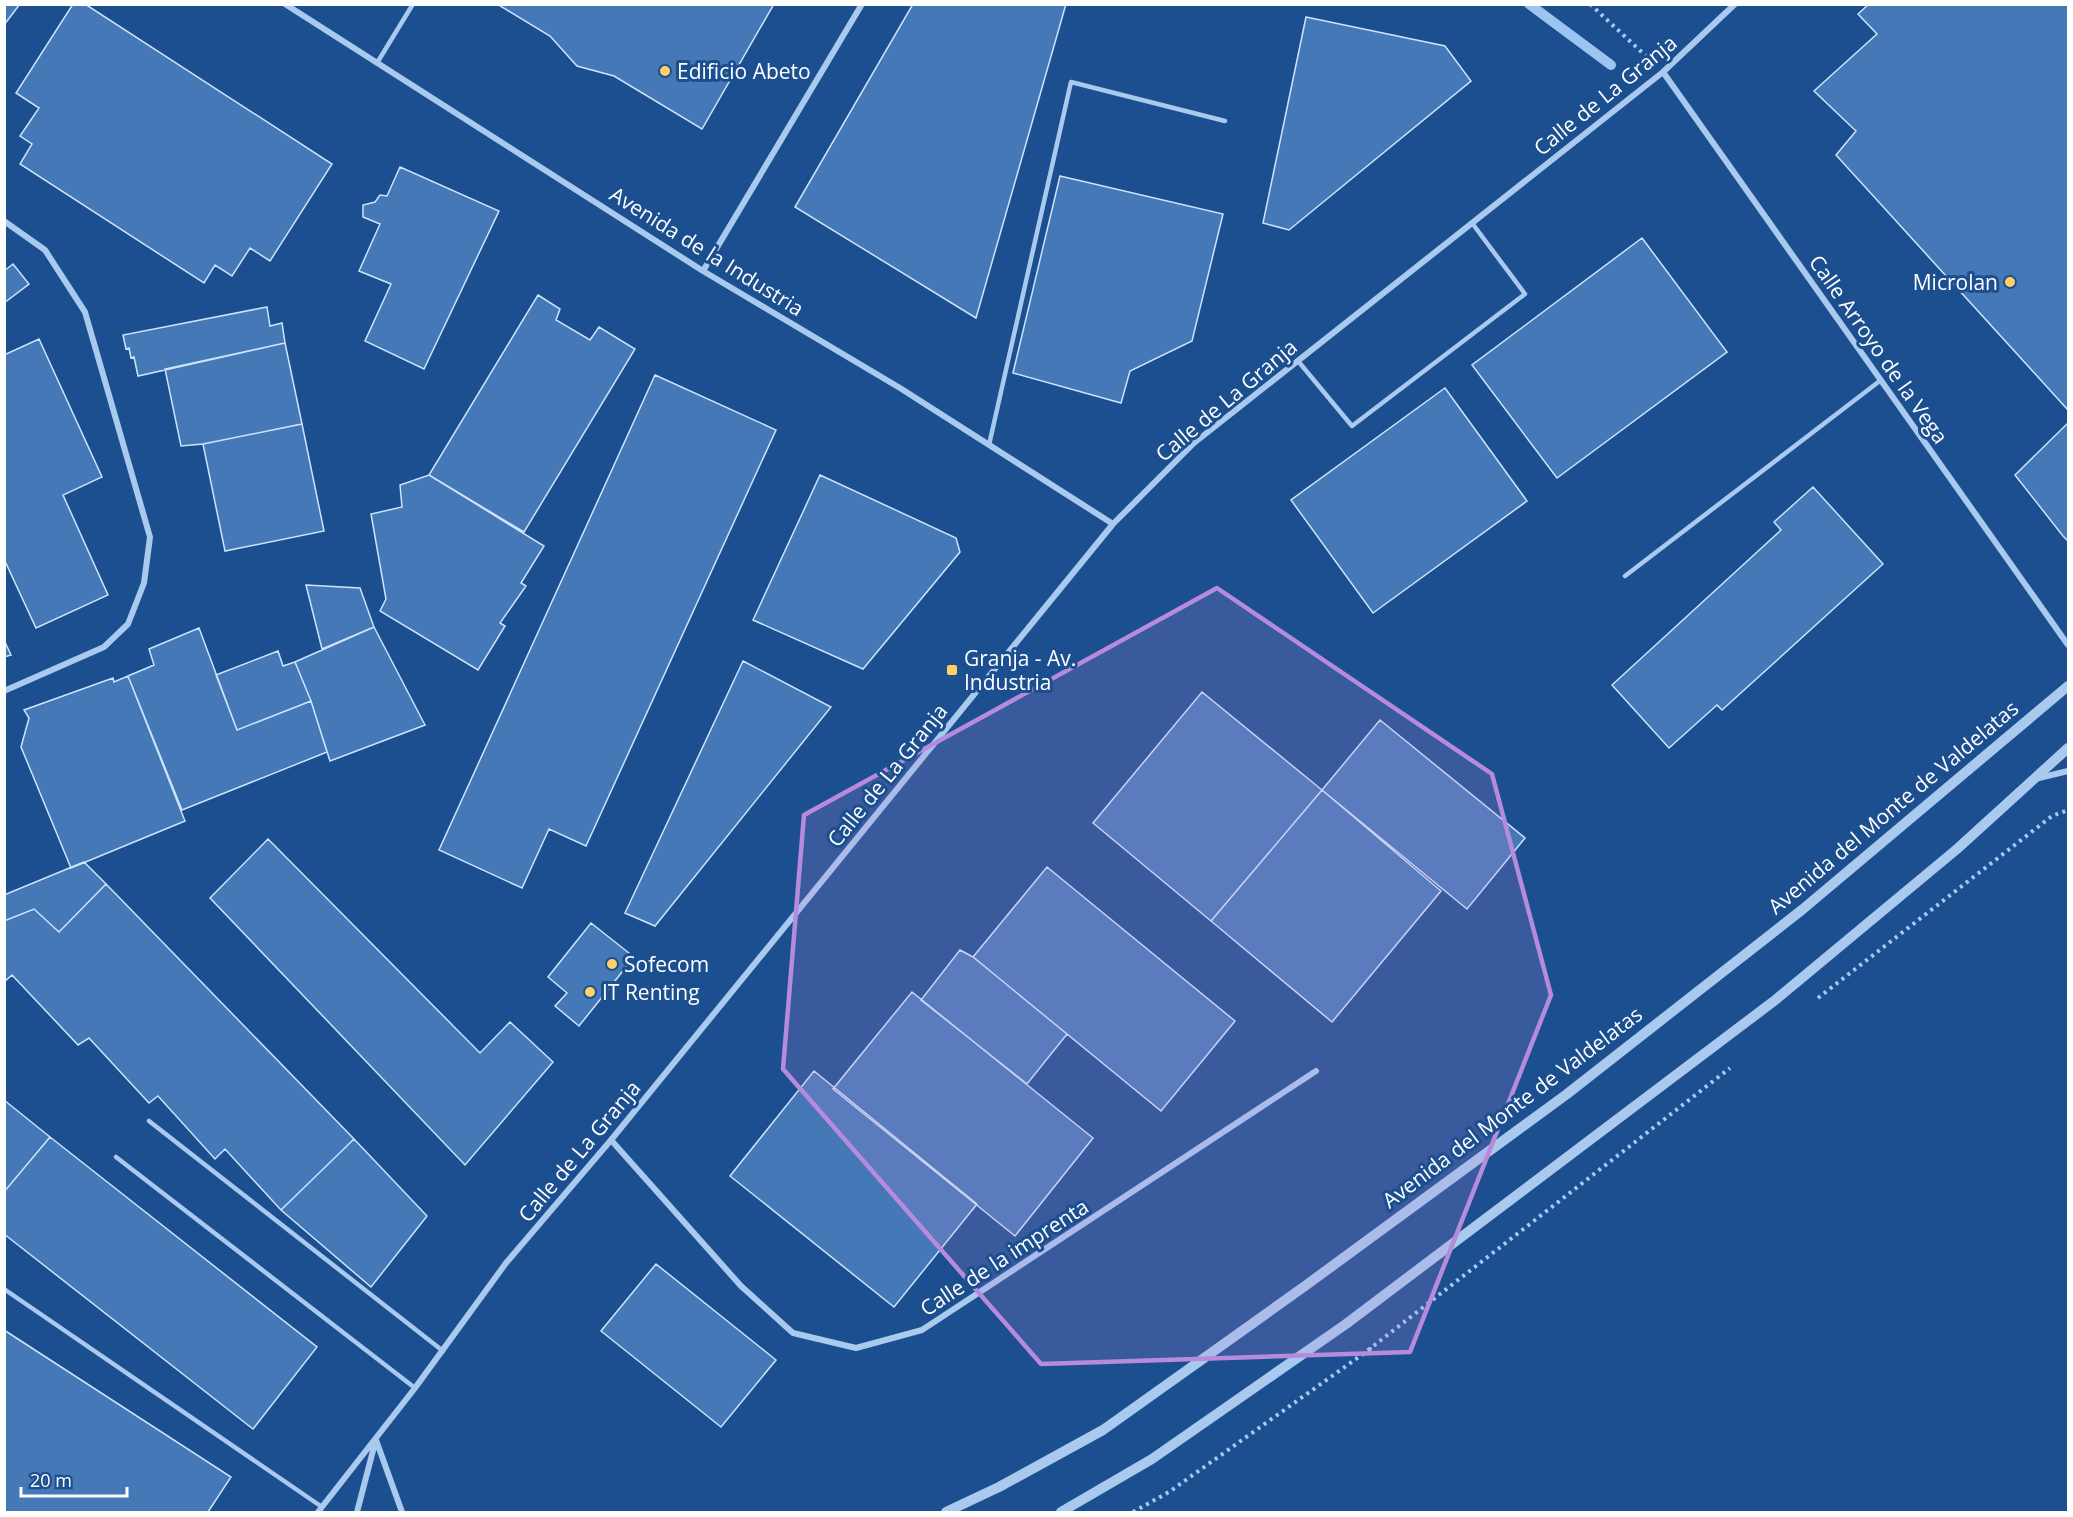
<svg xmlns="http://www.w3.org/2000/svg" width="2073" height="1517" viewBox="0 0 2073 1517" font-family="'Open Sans',sans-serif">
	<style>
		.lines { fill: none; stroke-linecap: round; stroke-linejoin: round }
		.stream { stroke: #9cc4f0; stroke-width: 10 }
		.building { fill: #4478b7; stroke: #cfe3fa; stroke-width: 1.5 }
		.path { stroke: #a9c9ee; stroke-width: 4; stroke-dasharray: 3 4.5; stroke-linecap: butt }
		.service { stroke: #a9c9ee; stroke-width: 4.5 }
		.minor { stroke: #a9c9ee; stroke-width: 6 }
		.tertiary { stroke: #a9c9ee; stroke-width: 10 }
		.marked { fill: #b68bdc; fill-opacity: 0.2; stroke: #b68bdc; stroke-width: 4.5; stroke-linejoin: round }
		.poi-dot { fill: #ffd166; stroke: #1b4f8f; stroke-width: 2 }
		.labels { text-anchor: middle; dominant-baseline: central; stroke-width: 6; stroke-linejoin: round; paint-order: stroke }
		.poi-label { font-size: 21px; fill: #fff; stroke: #1b4f8f; text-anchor: start }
		.street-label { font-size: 21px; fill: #fff; stroke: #1b4f8f }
	</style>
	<rect width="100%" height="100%" fill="#1b4f8f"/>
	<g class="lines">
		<path class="stream" d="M1529,4L1611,65"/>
	</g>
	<path class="building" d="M4,4H20L4,25Z
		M73,4H85L332,164L270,261L250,248L232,276L215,265L204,283L20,164L32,144L20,136L39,108L16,93Z
		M497,4H774L702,129L614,76L577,66L550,36Z
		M913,4H1066L976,318L795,207Z
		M1869,4H2068V410L1836,155L1856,131L1814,91L1877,34L1858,14Z
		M1306,17L1445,46L1471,81L1289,230L1263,223Z
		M400,167L499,211L424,369L365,341L391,284L359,271L380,224L363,217V205L375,202L380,195L387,196Z
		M1060,176L1223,214L1192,341L1130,371L1121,403L1013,373Z
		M1642,238L1727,352L1557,478L1472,365Z
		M13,264L29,284L4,303V271Z
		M538,295L560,309L556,320L590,340L599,327L635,349L524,532L429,475Z
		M267,307L270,326L282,323L285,343L138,376L134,357L131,358L129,348L126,349L123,335Z
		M39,339L102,477L63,495L108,595L36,628L4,559V355Z
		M285,343L302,424L203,444L181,446L165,369Z
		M655,375L776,430L586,846L549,829L522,888L439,850Z
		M1445,388L1527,501L1373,613L1291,500Z
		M2068,423V541L2063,536L2015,475Z
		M302,424L324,531L225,551L203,444Z
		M429,475L544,546L521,583L526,586L500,623L505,626L478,670L380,611L386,599L371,514L402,507L400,485Z
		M820,475L956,538L960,552L863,669L753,620Z
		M1813,487L1883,564L1722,710L1717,705L1669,748L1612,685L1781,530L1774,522Z
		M306,585L360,588L374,627L322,649Z
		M374,627L425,725L330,761L311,701L295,662Z
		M199,628L237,730L311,701L327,752L182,810L128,676L154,665L149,649Z
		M4,640L11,655L4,657Z
		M278,651L283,666L295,662L311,701L237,730L216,675Z
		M743,661L831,707L655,926L625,913Z
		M128,676L185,821L71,868L21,747L29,718L24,710L113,678L114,682Z
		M1202,692L1322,790L1211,921L1093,823Z
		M1380,720L1525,838L1467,909L1322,790Z
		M1322,790L1441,891L1332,1022L1211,921Z
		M268,839L480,1053L510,1022L553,1062L465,1165L210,898Z
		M84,862L106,884L59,932L34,909L4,921V895Z
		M1047,867L1235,1021L1161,1111L973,957Z
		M106,884L354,1139L281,1210L225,1149L215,1159L158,1096L149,1103L89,1038L78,1045L12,975L4,982V921L34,909L59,932Z
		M591,923L634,957L579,1026L555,1006L567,993L548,977Z
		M960,950L973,957L1067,1034L1027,1084L921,1000Z
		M912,992L1093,1138L1015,1236L833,1089Z
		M814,1071L977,1204L894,1307L730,1176Z
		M4,1100L50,1137L4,1192Z
		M50,1137L317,1347L253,1429L4,1234V1192Z
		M354,1139L427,1216L371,1287L281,1210Z
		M656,1264L776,1360L721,1427L601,1331Z
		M4,1330L231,1477L208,1512H4Z"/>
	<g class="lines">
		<path class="path" d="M1590,4L1647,57
			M1818,998L2052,816L2068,810
			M1133,1512L1169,1492L1370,1349L1367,1351L1730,1068"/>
		<path class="service" d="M377,63L413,4
			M1298,361L1352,426L1525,294L1472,223
			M989,445L1071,82L1225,121
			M1625,576L1881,380
			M149,1121L443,1351
			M116,1157L415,1388
			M4,1289L322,1507"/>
		<path class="minor" d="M285,4L703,271L900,388L1113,524
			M1663,72L2068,645
			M4,221L45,250L85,312L150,537L144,583L128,624L104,647L4,691
			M703,271L862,4
			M2039,778L2068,771
			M611,1140L741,1286L793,1333L856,1348L922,1330L1316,1071
			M376,1440L402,1512
			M318,1512L415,1388L506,1263L611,1140L1113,524L1194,443L1663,72L1735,4
			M357,1512L375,1443"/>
		<path class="tertiary" d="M946,1512L999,1487L1103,1430L1305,1286L1567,1094L1803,909L2068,686
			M1061,1512L1152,1459L1346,1324L1774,1001L1957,849L2068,748"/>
	</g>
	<path class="marked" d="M1217,588L1492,774L1551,995L1410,1352L1041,1364L783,1069L804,815Z"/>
	<g class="poi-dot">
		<circle cx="665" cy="71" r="6"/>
		<circle cx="2010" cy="282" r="6"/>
		<rect x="946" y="664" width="12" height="12" rx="3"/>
		<circle cx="612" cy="964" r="6"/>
		<circle cx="590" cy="992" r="6"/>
	</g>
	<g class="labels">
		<g class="poi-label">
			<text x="677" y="71">Edificio Abeto</text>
			<text x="1998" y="282" text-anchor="end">Microlan</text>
			<text x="964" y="658">Granja - Av.<tspan x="964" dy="24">Industria</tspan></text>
			<text x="624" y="964">Sofecom</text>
			<text x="602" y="992">IT Renting</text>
		</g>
		<g class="street-label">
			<text transform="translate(1605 95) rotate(-39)">Calle de La Granja</text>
			<text transform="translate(707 251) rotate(32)">Avenida de la Industria</text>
			<text transform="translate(1879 349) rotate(55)">Calle Arroyo de la Vega</text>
			<text transform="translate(1226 400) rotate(-40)">Calle de La Granja</text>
			<text transform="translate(887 775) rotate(-51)">Calle de La Granja</text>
			<text transform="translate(1893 807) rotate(-40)">Avenida del Monte de Valdelatas</text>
			<text transform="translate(1512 1107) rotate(-37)">Avenida del Monte de Valdelatas</text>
			<text transform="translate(579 1151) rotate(-50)">Calle de La Granja</text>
			<text transform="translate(1004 1257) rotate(-33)">Calle de la imprenta</text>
		</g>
	</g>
	<rect width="2073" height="1517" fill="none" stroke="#ffffff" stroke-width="12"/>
	<path d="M21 1487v9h106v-9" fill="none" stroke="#ffffff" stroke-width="3"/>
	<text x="30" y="1487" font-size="18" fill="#ffffff" stroke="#1b4f8f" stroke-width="4.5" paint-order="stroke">20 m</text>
</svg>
